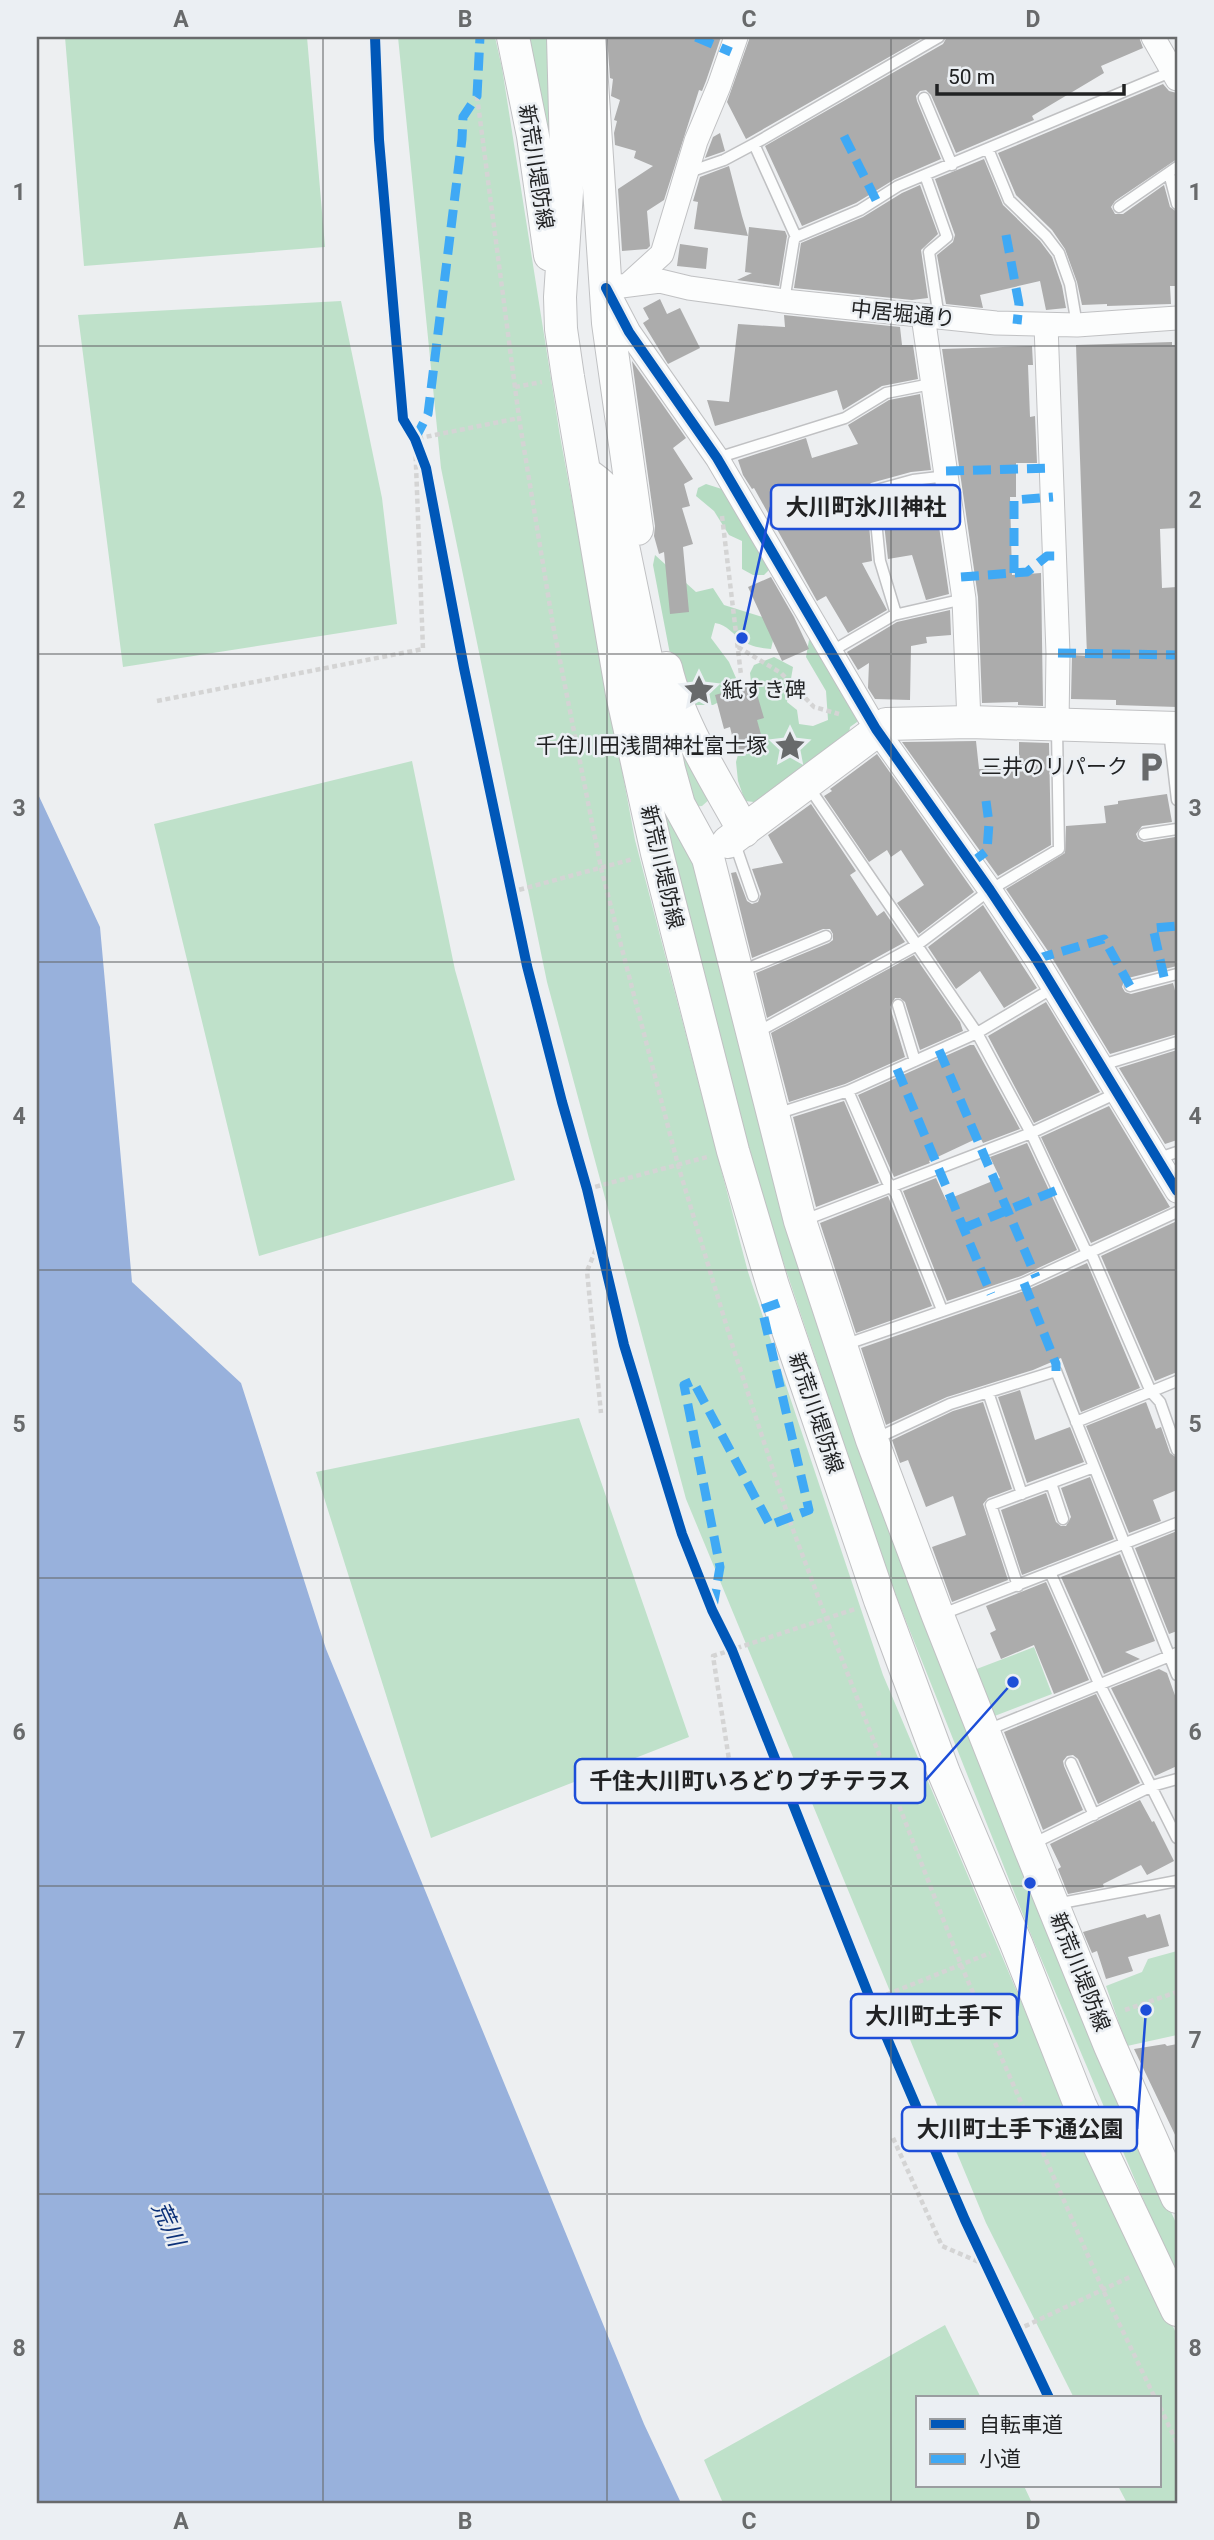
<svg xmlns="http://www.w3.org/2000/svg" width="1214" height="2540" viewBox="0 0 1214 2540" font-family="Roboto,'Noto Sans JP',sans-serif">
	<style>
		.green { fill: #bfe1ca }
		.forest { fill: #b5dcc2 }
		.water { fill: #98b1dc }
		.building { fill: #acacac }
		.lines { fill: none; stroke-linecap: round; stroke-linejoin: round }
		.lane-casing { stroke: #c0c1c3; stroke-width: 13 }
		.street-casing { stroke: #c0c1c3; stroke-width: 25 }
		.secondary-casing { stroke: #c0c1c3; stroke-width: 34 }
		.path { stroke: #d4d4d4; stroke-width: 4.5; stroke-dasharray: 5 3.5; stroke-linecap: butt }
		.lane { stroke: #fcfdfd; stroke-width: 10 }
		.street { stroke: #fcfdfd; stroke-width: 23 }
		.secondary { stroke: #fcfdfd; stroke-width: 32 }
		.quiet { stroke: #3fa9f5; stroke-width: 9; stroke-dasharray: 18 9; stroke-linecap: butt }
		.cycleway-casing { stroke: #ebeff3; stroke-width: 15 }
		.cycleway { stroke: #0057b8; stroke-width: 10 }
		.grid { fill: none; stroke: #686a6b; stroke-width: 2; stroke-opacity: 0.55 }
		.labels { text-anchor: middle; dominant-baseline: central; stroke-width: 5; stroke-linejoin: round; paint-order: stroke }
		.street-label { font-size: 21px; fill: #212223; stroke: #ebeff3 }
		.poi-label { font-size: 21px; fill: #212223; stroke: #ebeff3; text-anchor: end }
		.water-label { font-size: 23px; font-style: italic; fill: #0c3178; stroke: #ebeff3 }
		.leader { fill: none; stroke: #1d4ed8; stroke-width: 2.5 }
		.callout-dot { fill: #1d4ed8; stroke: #ebeff3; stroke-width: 2.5 }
		.callout { fill: #ebeff3; stroke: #1d4ed8; stroke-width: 2.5 }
		.callout-label { font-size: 23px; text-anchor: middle; font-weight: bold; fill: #212223 }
		.neatline { fill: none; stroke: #686a6b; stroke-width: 2.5 }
		.grid-label { font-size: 23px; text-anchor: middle; font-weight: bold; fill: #686a6b }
	</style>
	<rect width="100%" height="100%" fill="#edeff1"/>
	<path class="green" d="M65,37H307L325,247L84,266Z
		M398,37H495L502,68L560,436L635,840L748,1272L883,1675L1045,2058L1177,2335V2503H1127L1118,2486H1160V2398H1074L986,2223L686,1499L547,982L441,468Z
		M520,37H549L553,87L549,186Z
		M341,301L382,498L397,624L123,667L78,315Z
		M601,510L690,841L721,969L1129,2120L1177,2225V2279L1034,1942L888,1576L756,1180L669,837Z
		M666,712L711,798L702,806L691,807Z
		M412,761L455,970L515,1180L259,1256L154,824Z
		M579,1418L689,1737L431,1838L316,1472Z
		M1034,1647L1052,1694L992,1717L974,1670Z
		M1177,1951V2035L1127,2046L1106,1986L1142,1972L1148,1959Z
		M945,2325L981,2398H918V2486H1024L1032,2503H723L704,2460Z"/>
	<path class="forest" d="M706,484L728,491L772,567L764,575H753L742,569V541L729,535L714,511L696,496L698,488Z
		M655,555L696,592L713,588L724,605L769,619L775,632L771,649C761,648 752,647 743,641C732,634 728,625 715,623L711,638L729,662L736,678L733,695L713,705H694L674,675L653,565Z
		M809,640L816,642L857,710V722L850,727L849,734L770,792L754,802L745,801L738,781L736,762L753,699L750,673L754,665L774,657L793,667L787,702L797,710L799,724L813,726L828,720L826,691L806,657Z"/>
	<path class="water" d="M37,792L100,927L132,1282L241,1383L326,1649L644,2424L681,2503H37Z"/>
	<path class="building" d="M607,37H721L706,81L702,91L699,90L664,200L647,211L650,246L647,249L622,251L618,189L653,166L634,158L636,151L615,145L614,133L617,121L614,120L620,100L611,96L613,79L610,78Z
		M750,37H924L746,139L727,102Z
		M947,37H1139L1143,48L1101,66L1104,73L1032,116L1034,120L956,153L931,95L926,90L920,91L916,96L917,101L941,159L895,179L856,203L802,226L765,146L943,44Z
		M1163,84L1169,91L1177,93V159L1115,201L1111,207L1115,214H1123L1164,185L1170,207L1177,212V286H1170L1171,304L1107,306V304L1082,305L1077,282L1065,249L1052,230L1016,195L998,153Z
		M720,133L725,151L705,158L713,137Z
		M984,159L1003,205L1040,241L1052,257L1062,286L1066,308L1046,310L1040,281L980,295L983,308L946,304L937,255L953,242L955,235L935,179Z
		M729,166L742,216L748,236L694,229L698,202L693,201L700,177Z
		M920,185L938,234L921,250L928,298L912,300L794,288L801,243L863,217L902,193Z
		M749,227L785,231L787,236L779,286L737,280L752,273L745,272Z
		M680,244L708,248L706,269L677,266Z
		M660,299L667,314L680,308L700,348L668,364L643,323L649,319L643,308Z
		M784,315L900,327L902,345H913L918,379L882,386L843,410L837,390L715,426L707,400L729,402L738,324L785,327Z
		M941,342L942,349L1032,346L1033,365H1028L1030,417L1035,416L1037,463H1016V497H1010L1012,575L1041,573L1043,706L1018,705V702L982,703L978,597Z
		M1172,342V345H1177V528L1160,529L1162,588L1177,587V707L1116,705V700L1071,699L1072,655L1087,656L1076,345Z
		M632,361L686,438L673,448L693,479L684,484L690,506L682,508L693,544L683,547L689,612L670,614L664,552L659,554L654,536L655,526Z
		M920,394L931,470L911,472L871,483L866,488L872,561L862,563L887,610L848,633L826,596L817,601L754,488L752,489L743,475L738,460L806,438L812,458L858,444L848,425L889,400Z
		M933,486L949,594L926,600L912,555L888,559L881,497L915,488Z
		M771,577L794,617L809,649L782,661L748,587Z
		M950,610L951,635L926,637L927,643L911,646L910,700L875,699L868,688L869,663L858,670L847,652L897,622Z
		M754,684L764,718L757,720L765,749L737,756L730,727L724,729L715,695Z
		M976,741L979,769H1019V742L1049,743L1051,845L998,876L902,742Z
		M877,754L974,892L919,934L897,903L924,885L901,850L891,857L887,850L869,862L824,796L832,791L830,789Z
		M1167,794L1172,822L1142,826L1136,834L1138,839L1144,842L1175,837L1177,853V966L1128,978L1124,981L1122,987L1125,992L1131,994L1173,983L1177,998V1034L1110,1054L1048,951L1006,889L1065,853L1066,826L1106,823L1104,806L1118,804V801Z
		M811,804L856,871L850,875L877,916L884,911L905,942L767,1018L756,973L829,943L833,940V934L830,929H823L752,958L731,873L736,872L747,901L752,904L758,902L761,894L752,869L783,863L768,835Z
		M983,905L1037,988L1004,1008L980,971L956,989L928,947Z
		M914,955L960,1022L963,1031L920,1050L905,1002L900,998H895L890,1007L905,1057L845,1084L789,1102L771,1033Z
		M1046,1002L1100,1092L1034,1123L988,1036Z
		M970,1045H974L1020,1129L983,1143L980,1137L929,1161L930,1163L894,1177L858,1095Z
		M1177,1050V1140L1165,1144L1119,1068Z
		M844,1101L879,1183L816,1207L793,1117Z
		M1109,1106L1170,1207L1091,1243L1041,1137Z
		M1027,1143L1077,1250L1021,1276L947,1301L903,1191L936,1178L946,1200L1000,1178L990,1157Z
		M888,1196L932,1306L856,1333L820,1223Z
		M1177,1221V1372L1155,1381L1101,1256Z
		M1087,1263L1140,1388L1081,1412L1061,1358L1033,1370L947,1397L886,1425L861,1348L1027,1290Z
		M1020,1390L1035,1440L1070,1427L1084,1462L1027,1483L998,1397Z
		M983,1402L1012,1489L988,1498L983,1504L1008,1580L952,1602L932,1547L966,1535L953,1496L926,1507L908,1460L900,1463L892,1440L953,1411Z
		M1146,1402L1156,1429L1161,1427L1170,1453L1177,1458V1490L1153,1500L1161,1521L1129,1533L1086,1426Z
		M1090,1477L1114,1539L1022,1575L1001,1510L1046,1493L1056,1522L1061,1526H1066L1071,1517L1061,1488Z
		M1177,1531V1631L1169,1634L1135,1548Z
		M1120,1554L1155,1641L1125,1652L1140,1659L1104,1674L1061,1577Z
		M1046,1582L1089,1680L1054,1694L1034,1645L1001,1659L990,1633L996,1630L986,1606Z
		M1159,1669L1167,1673L1177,1701V1766L1155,1776L1111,1688Z
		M1096,1694L1140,1783L1098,1804L1078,1759L1073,1755L1067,1756L1063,1761L1064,1766L1083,1810L1043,1830L1004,1732Z
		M1140,1800L1152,1822L1154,1821L1174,1861L1147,1875L1141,1865L1103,1884L1104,1887L1068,1894L1058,1869L1061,1867L1050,1844Z
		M1145,1914L1147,1918L1160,1914L1169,1946L1128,1957L1133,1971L1106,1979L1097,1951L1092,1953L1083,1932Z
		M1165,2044L1167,2046L1177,2044V2139L1134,2049Z"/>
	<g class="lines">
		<defs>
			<path id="lane" d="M924,98L952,165
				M754,144L796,237
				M988,149L1009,200L1046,236L1059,253L1070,284L1077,325
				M689,172L724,160L754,144L939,37
				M1169,173L1177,204
				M925,175L947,237L929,252L939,318
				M1119,207L1177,167
				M784,301L794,240L796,237L860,210L898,186L1173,71
				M717,458L845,418L886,393L931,384
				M896,614L880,561L873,491L913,480L947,476
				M832,651L894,615L964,599
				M1169,731L1177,800
				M808,786L977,1033L1031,1133L1085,1249L1091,1253L1151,1392L1160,1402L1177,1450
				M1144,834L1177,829
				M734,841L753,896
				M739,972L826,936
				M1130,986L1177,974
				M898,1005L915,1061
				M754,1034L917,945L990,890L1059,849L1057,729
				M1102,1065L1177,1042
				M848,1091L887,1181L896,1194L942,1310
				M776,1114L848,1091L977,1033L1053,988
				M1159,1158L1177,1152
				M802,1221L1031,1133L1117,1093
				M844,1345L1024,1283L1177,1212
				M988,1392L1022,1494
				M1076,1422L1177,1381
				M875,1439L950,1404L1056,1371L1177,1675
				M1051,1483L1063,1519
				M1050,1572L1097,1679L1177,1838
				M1018,1586L991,1505L1094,1467
				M940,1615L1177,1523
				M985,1731L1177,1653
				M1071,1763L1094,1815
				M1030,1845L1152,1786L1177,1779
				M1056,1904L1177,1881"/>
			<path id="street" d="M1153,37L1177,79
				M630,283L662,254L696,141L719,86L736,37
				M923,316L964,599L969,722
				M1177,318L1077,325L996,323L784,301L689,288L660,281L606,288L629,332L717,458L876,729L990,890L1036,959L1177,1191
				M1046,325L1058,653L1057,724"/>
			<path id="secondary" d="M513,37L533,136L550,255
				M563,37L567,192L560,297L561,329L568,377L622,694L657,853L733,1151L773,1286L880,1600L944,1773L1016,1943L1080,2105L1177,2310
				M589,37L608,323L637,529
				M585,473C600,483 608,490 615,507L669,769L679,805L708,858L800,1221L872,1440L938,1616L1029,1846L1110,2046L1177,2197
				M666,668C679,723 717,782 744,831
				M728,842L886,724L969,722L1177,728"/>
		</defs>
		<use href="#lane" class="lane-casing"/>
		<use href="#street" class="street-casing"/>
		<use href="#secondary" class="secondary-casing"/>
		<path class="path" d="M477,96L519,418L553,625L601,868L678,1165L732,1344L789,1519L826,1618L961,1965L1103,2290L1155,2398
			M515,387L542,382
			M722,516L741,675
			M738,647L781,673L814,707L839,714
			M157,701L423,649L415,439L519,418
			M511,892L633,859
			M587,1189L707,1157
			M599,1242L587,1271L601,1413
			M730,1766L713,1656L855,1609
			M871,2001L990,1953
			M1125,2010L1177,1992
			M893,2138L942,2246L986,2265
			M1017,2330L1132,2276
			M1160,2407L1177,2443"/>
		<use href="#lane" class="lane"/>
		<use href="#street" class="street"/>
		<use href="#secondary" class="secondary"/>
		<path class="quiet" d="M696,37L731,52
			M844,136L876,200
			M1006,235L1019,304L1017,324
			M415,439L428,414L462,139L463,117L477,96L480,37
			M946,471L1052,468
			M1014,573V500L1053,497
			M961,577L1027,572L1047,556H1055
			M1058,653L1177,655
			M971,863L987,851L989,823L986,801
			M1036,959L1104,939L1130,986
			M1164,977L1153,928L1177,926
			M939,1050L1036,1277
			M897,1069L991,1294
			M964,1228L1057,1190
			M1024,1283L1056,1364V1371
			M713,1607L720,1567L684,1385L693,1381L770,1525L809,1510L762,1309L779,1303"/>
		<defs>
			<path id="cycleway" d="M375,37L379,140L403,419L415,439L426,468L464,668L527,966L562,1102L587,1189L624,1345L682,1534L712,1610L732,1650L871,2001L965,2220L1049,2398
				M606,288L629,332L717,458L876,729L990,890L1036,959L1177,1191"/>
		</defs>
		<use href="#cycleway" class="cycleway-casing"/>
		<use href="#cycleway" class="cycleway"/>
	</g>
	<path class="grid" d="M323,37V2503M607,37V2503M891,37V2503M37,346H1177M37,654H1177M37,962H1177M37,1270H1177M37,1578H1177M37,1886H1177M37,2194H1177"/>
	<defs>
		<symbol id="sight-bare" viewBox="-9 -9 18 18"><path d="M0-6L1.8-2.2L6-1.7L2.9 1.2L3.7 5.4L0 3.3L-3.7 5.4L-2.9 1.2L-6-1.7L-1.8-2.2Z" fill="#686a6b" stroke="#ebeff3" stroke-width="2.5" paint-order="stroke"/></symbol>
		<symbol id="parking-bare" viewBox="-9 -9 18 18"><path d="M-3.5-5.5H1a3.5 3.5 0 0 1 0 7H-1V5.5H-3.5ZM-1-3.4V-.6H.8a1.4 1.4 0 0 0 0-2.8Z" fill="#686a6b" stroke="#ebeff3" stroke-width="2.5" paint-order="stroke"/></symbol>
	</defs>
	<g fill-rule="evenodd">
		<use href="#sight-bare" x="677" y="668" width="44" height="44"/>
		<use href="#sight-bare" x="768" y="724" width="44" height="44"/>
		<use href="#parking-bare" x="1129" y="745" width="44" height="44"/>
	</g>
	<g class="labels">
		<g class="street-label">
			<text transform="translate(536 167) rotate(81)">新荒川堤防線</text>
			<text transform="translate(903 314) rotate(6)">中居堀通り</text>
			<text transform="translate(662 867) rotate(77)">新荒川堤防線</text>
			<text transform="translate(816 1413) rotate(71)">新荒川堤防線</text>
			<text transform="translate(1080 1972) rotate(68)">新荒川堤防線</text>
		</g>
		<g class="poi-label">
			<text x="722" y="690" text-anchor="start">紙すき碑</text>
			<text x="767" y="746">千住川田浅間神社富士塚</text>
			<text x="1128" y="767">三井のリパーク</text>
		</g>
		<g class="water-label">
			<text transform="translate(168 2224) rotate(65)">荒川</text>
		</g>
	</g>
	<path class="leader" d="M742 638L771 507M1013 1682L925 1781M1030 1883L1017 2016M1146 2010L1137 2129"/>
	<g class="callout-dot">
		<circle cx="742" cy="638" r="7"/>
		<circle cx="1013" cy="1682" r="7"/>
		<circle cx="1030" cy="1883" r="7"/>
		<circle cx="1146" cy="2010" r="7"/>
	</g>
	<g class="callout">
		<rect x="771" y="485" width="189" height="44" rx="7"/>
		<rect x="575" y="1759" width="350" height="44" rx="7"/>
		<rect x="851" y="1994" width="166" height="44" rx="7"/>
		<rect x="902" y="2107" width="235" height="44" rx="7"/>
	</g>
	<g class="callout-label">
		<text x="866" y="515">大川町氷川神社</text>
		<text x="750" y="1789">千住大川町いろどりプチテラス</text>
		<text x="934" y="2024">大川町土手下</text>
		<text x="1020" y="2137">大川町土手下通公園</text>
	</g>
	<rect width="1214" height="2540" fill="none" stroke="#ebeff3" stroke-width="77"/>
	<rect x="916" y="2396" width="245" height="91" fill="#ebeff3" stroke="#9a9da0" stroke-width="2"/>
	<rect x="930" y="2419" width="35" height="10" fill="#0057b8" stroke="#9a9da0" stroke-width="2"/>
	<text x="979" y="2432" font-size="21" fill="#212223">自転車道</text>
	<rect x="930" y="2454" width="35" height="10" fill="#3fa9f5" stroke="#9a9da0" stroke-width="2"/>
	<text x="979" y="2466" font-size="21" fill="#212223">小道</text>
	<path d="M937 84v10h187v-10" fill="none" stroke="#212223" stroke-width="3.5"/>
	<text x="948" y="84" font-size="21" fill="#212223" stroke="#ebeff3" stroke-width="5" paint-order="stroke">50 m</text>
	<rect x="38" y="38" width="1138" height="2464" class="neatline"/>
	<g class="grid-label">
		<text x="181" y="27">A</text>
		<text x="465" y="27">B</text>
		<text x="749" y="27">C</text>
		<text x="1033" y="27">D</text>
		<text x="19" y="200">1</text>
		<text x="1195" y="200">1</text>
		<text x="19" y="508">2</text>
		<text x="1195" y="508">2</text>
		<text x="19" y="816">3</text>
		<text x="1195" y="816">3</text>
		<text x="19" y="1124">4</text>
		<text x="1195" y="1124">4</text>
		<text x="19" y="1432">5</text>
		<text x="1195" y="1432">5</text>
		<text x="19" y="1740">6</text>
		<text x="1195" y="1740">6</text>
		<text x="19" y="2048">7</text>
		<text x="1195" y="2048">7</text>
		<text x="19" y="2356">8</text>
		<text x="1195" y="2356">8</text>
		<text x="181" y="2529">A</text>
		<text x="465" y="2529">B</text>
		<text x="749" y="2529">C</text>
		<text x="1033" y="2529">D</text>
	</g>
</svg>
